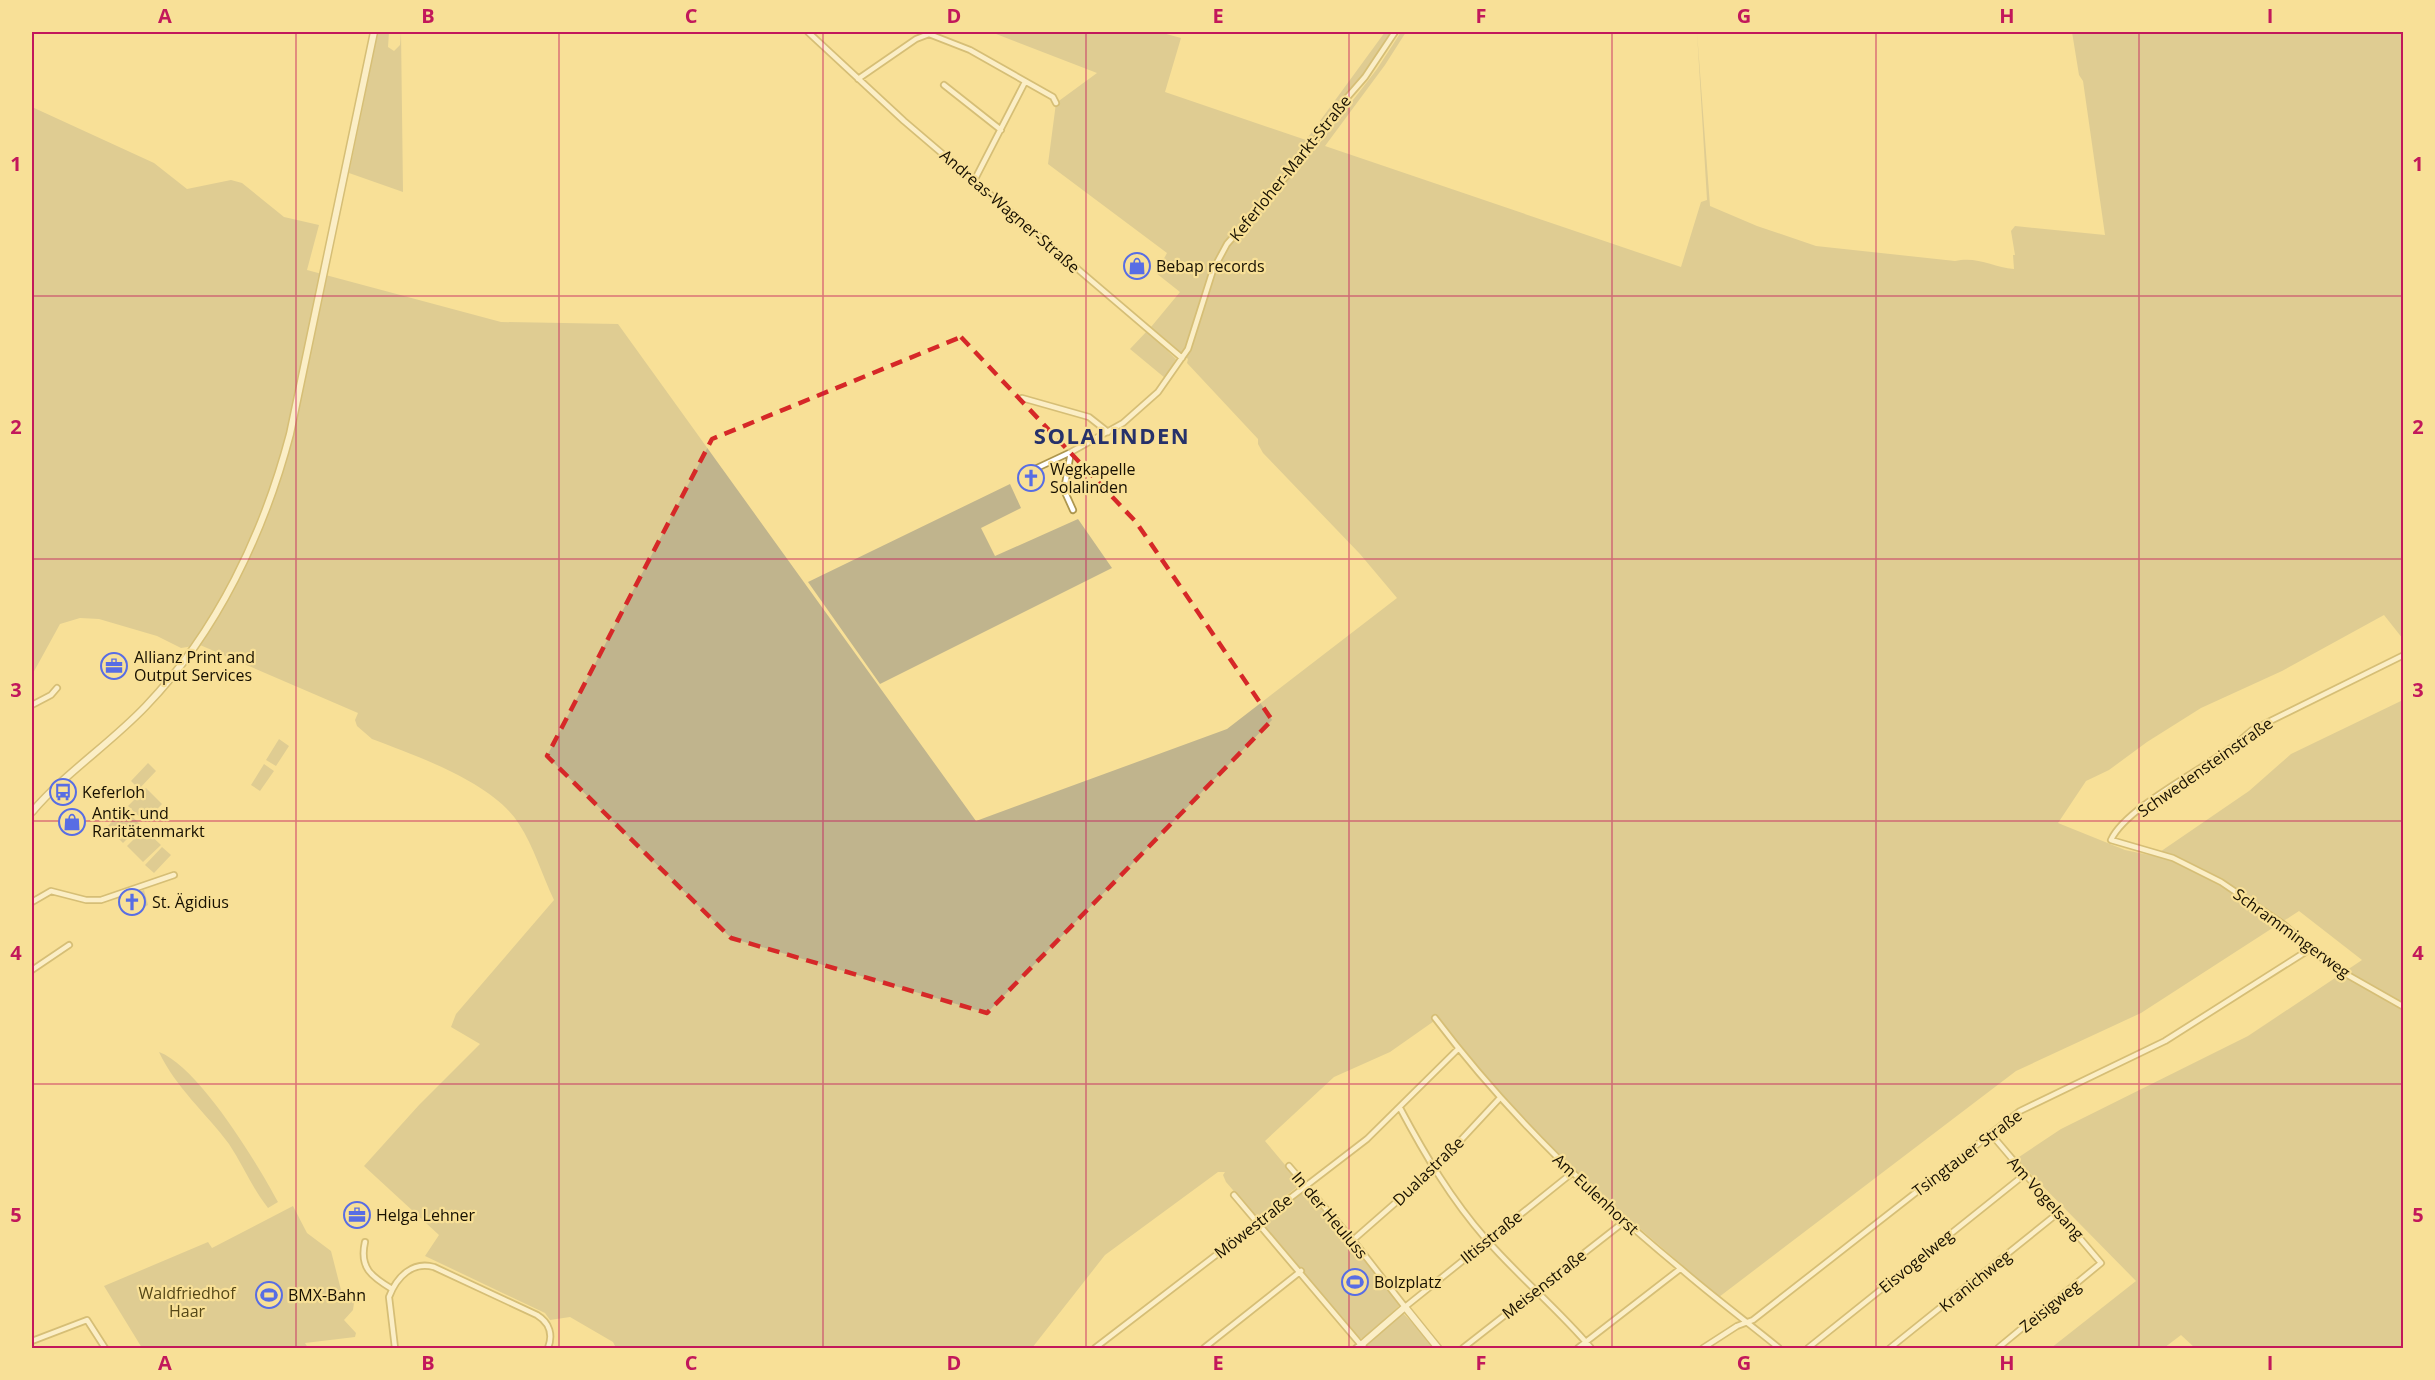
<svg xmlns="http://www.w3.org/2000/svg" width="2435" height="1380" viewBox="0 0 2435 1380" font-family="'Open Sans',sans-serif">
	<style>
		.green { fill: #c0b48d }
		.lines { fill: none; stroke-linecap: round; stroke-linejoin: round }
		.street-casing { stroke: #ad964e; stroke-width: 8 }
		.secondary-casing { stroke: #ad964e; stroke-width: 9 }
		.street { stroke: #fff; stroke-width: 4.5 }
		.secondary { stroke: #fff; stroke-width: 6 }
		.marked { fill: none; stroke: #d62828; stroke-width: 4.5; stroke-dasharray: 12 8; stroke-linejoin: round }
		.grid { fill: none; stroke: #c2185b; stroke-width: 1.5; stroke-opacity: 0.55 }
		.labels { text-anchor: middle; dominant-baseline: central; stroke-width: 4.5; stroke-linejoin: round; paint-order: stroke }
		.street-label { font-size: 16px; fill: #171000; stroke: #f8e097 }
		.poi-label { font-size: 16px; fill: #171000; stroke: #f8e097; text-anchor: start }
		.park-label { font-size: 16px; fill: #554717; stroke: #f8e097 }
		.district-label { font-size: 22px; font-weight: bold; letter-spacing: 1.5px; fill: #26316a; stroke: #f8e097 }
		.neatline { fill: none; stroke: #c2185b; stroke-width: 2 }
		.grid-label { font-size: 20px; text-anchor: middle; font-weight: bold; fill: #c2185b }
	</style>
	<rect width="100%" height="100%" fill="#f8e097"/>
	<path class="green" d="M378,32H389L388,47L394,51L400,45L401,32L403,192L349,173Z
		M991,32H1159L1181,38L1165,92L1306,140L1385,32H1391L1363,75L1310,140L1319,144L1377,69L1401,32H1406L1385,65L1325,146L1681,267L1701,202L1707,200L1697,32L1710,206L1757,226L1816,246L1955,261C1977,256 1993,267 2014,269L2013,255H2015L2011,231L2015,226L2105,235L2083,81L2079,75L2072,32H2403V639L2384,615L2282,671L2201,708L2147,742L2109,770L2086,781L2058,823L2125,850L2154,856L2249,791L2291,754L2403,700V1348H2195L2181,1335L2164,1348H2051L2136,1281L2016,1159L2061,1129L2248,1036L2362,960L2299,911L2141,1013L2016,1071L1719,1297L1571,1169L1495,1090L1437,1019L1390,1052L1334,1077L1265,1141L1301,1184L1257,1218L1226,1182L1223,1175L1225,1172H1218L1105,1255L1032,1348H616L613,1342L570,1317L550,1320L545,1313L425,1256L439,1235L364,1166L419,1105L480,1044L451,1027L456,1014L554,900C542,875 534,847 519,824C493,782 416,756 372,739L357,726L355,720L358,713L200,645L181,648L157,636L99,619L80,618L60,624L32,675V107L154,163L187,189L231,180L242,183L284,217L319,225L307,270L501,322L618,324L976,821L1227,729L1397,598L1360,554L1263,453L1258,444V439L1187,363L1188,359L1151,327L1180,292L1156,273L1167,253L1048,164L1056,103L1097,73Z
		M1147,331L1176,359L1165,378L1130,349Z
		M1010,484L1021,508L981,528L995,556L1078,519L1112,568L880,684L808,582Z
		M279,739L289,746L276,766L266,760Z
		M148,763L156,771L139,789L131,781Z
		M264,764L274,771L260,791L251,785Z
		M146,788L162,804L145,822L128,806Z
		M124,809L141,825L123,843L107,827Z
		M144,829L161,845L143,862L127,846Z
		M162,847L171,855L154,873L145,865Z
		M144,890L148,905L137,911H122L118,899Z
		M159,1052C199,1067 257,1163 278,1202L268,1208C252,1188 243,1165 229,1144C206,1113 176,1088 159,1052Z
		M1304,1190L1308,1191L1400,1305L1363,1339L1357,1337L1264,1226V1222Z
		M293,1206L307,1233L331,1251L341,1290L354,1303L353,1310L344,1320L356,1333L355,1337L305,1343L308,1348H142L104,1286L208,1242L212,1248Z
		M1403,1313L1436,1348H1368L1367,1343Z"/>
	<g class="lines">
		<defs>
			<path id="street" d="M808,32L904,121L1182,358
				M858,79L916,39L929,34L970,50L1053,97L1056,103
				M944,85L1001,130
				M974,181L1025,82
				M1022,398L1089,417L1108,432
				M1071,452L1064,490L1073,510
				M1022,475L1071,452L1123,423L1158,392L1188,349L1213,270L1227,244L1305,155L1338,108L1365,77L1395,32
				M2404,655L2252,730C2246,735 2241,740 2235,745C2205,768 2125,808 2111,840L2173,858L2221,882L2283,924L2330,965L2404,1007
				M32,705L51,695L57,688
				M32,902L51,891L86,900H101L174,875
				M32,970L69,945
				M1435,1018C1506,1112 1589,1193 1680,1268C1712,1296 1746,1321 1779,1348
				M1400,1108C1425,1155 1451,1199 1486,1239C1519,1277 1559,1310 1591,1348
				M1991,1134L2101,1263L1998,1348
				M1289,1166L1352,1239L1405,1307L1572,1173
				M1234,1195L1361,1345L1356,1348
				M1353,1240L1434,1169L1499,1099
				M365,1242C359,1268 372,1277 392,1289
				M32,1341L87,1320L105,1348
				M395,1348L389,1297C397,1276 413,1261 434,1267L537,1315C550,1323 553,1335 548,1348
				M1095,1348L1367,1139L1458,1049
				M1204,1348L1301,1271
				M1463,1348L1625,1221
				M1578,1348L1680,1269
				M1703,1348L1737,1326L1753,1320L2020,1111L2165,1041L2310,949
				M1808,1348L2024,1175
				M1890,1348L2058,1213"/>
			<path id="secondary" d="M32,812C65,773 110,744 146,706C217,632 264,533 290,434L374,32
				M1364,1348L1361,1345L1405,1307L1438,1348"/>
		</defs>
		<use href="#street" class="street-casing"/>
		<use href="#secondary" class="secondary-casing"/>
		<use href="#street" class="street"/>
		<use href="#secondary" class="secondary"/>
	</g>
	<path d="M0 0H2435V1380H0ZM961,337L1136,522L1272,720L987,1013L731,938L547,756L712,439Z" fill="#f8e097" fill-opacity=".55" fill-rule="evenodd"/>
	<path class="marked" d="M961,337L1136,522L1272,720L987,1013L731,938L547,756L712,439Z"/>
	<path class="grid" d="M296,32V1348M559,32V1348M823,32V1348M1086,32V1348M1349,32V1348M1612,32V1348M1876,32V1348M2139,32V1348M32,296H2404M32,559H2404M32,821H2404M32,1084H2404"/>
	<defs>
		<symbol id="shop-ring" viewBox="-11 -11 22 22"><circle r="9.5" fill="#f8e097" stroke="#586de4" stroke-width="1.5"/><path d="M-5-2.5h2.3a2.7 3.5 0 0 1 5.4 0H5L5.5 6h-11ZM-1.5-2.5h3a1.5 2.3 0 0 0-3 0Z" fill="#586de4"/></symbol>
		<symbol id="church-ring" viewBox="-11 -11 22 22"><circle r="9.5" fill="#f8e097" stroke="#586de4" stroke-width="1.5"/><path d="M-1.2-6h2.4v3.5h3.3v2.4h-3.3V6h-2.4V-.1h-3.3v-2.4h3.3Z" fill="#586de4"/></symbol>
		<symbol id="office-ring" viewBox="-11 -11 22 22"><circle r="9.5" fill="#f8e097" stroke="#586de4" stroke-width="1.5"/><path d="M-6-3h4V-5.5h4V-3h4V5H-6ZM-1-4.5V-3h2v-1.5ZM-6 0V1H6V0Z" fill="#586de4"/></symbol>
		<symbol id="bus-ring" viewBox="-11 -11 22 22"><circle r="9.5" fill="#f8e097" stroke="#586de4" stroke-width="1.5"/><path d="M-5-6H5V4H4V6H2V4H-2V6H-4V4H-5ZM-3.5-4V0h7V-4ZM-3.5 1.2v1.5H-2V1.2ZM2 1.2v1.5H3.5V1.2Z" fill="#586de4"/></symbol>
		<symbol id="stadium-ring" viewBox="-11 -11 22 22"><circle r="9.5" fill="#f8e097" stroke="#586de4" stroke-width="1.5"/><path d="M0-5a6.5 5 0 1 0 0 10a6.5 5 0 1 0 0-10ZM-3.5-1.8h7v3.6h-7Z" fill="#586de4"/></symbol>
	</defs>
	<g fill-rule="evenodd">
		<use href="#shop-ring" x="1122" y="251" width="30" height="30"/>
		<use href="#church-ring" x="1016" y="463" width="30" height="30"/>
		<use href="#office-ring" x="99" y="651" width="30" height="30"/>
		<use href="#bus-ring" x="48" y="777" width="30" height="30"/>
		<use href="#shop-ring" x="57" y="807" width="30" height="30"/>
		<use href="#church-ring" x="117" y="887" width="30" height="30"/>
		<use href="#office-ring" x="342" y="1200" width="30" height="30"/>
		<use href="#stadium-ring" x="1340" y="1267" width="30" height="30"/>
		<use href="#stadium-ring" x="254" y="1280" width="30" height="30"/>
	</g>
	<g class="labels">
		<g class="street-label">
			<text transform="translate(1290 168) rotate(-51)">Keferloher-Markt-Straße</text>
			<text transform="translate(1010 211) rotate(41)">Andreas-Wagner-Straße</text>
			<text transform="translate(2205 767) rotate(-35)">Schwedensteinstraße</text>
			<text transform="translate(2292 933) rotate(36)">Schrammingerweg</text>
			<text transform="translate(1967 1153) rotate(-37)">Tsingtauer Straße</text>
			<text transform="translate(1428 1171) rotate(-44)">Dualastraße</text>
			<text transform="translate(1596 1194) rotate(43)">Am Eulenhorst</text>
			<text transform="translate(2046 1198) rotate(48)">Am Vogelsang</text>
			<text transform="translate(1330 1215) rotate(50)">In der Heuluss</text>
			<text transform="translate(1253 1226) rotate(-38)">Möwestraße</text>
			<text transform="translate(1491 1237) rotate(-39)">Iltisstraße</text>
			<text transform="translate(1916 1261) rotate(-39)">Eisvogelweg</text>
			<text transform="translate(1975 1281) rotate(-39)">Kranichweg</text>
			<text transform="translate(1544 1284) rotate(-38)">Meisenstraße</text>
			<text transform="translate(2050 1306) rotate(-39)">Zeisigweg</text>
		</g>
		<g class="poi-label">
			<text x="1156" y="266">Bebap records</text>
			<text x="1050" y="469">Wegkapelle<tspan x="1050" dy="18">Solalinden</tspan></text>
			<text x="134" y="657">Allianz Print and<tspan x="134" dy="18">Output Services</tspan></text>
			<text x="82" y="792">Keferloh</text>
			<text x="92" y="813">Antik- und<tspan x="92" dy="18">Raritätenmarkt</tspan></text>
			<text x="152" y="902">St. Ägidius</text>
			<text x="376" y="1215">Helga Lehner</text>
			<text x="1374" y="1282">Bolzplatz</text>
			<text x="288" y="1295">BMX-Bahn</text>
		</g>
		<g class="park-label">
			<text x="187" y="1293">Waldfriedhof<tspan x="187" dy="18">Haar</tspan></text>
		</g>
		<g class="district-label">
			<text x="1112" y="435">SOLALINDEN</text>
		</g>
	</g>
	<rect width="2435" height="1380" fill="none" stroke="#f8e097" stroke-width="66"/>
	<rect x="33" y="33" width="2369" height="1314" class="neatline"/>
	<g class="grid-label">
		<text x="165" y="23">A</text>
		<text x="428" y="23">B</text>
		<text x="691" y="23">C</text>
		<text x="954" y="23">D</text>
		<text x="1218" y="23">E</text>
		<text x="1481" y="23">F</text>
		<text x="1744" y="23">G</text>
		<text x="2007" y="23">H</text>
		<text x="2270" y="23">I</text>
		<text x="16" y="171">1</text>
		<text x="2418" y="171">1</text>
		<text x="16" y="434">2</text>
		<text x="2418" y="434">2</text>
		<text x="16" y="697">3</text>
		<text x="2418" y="697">3</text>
		<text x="16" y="960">4</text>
		<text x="2418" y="960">4</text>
		<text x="16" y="1222">5</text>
		<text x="2418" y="1222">5</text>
		<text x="165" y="1370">A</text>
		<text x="428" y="1370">B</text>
		<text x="691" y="1370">C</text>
		<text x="954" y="1370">D</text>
		<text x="1218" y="1370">E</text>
		<text x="1481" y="1370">F</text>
		<text x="1744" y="1370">G</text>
		<text x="2007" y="1370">H</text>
		<text x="2270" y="1370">I</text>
	</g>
</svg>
